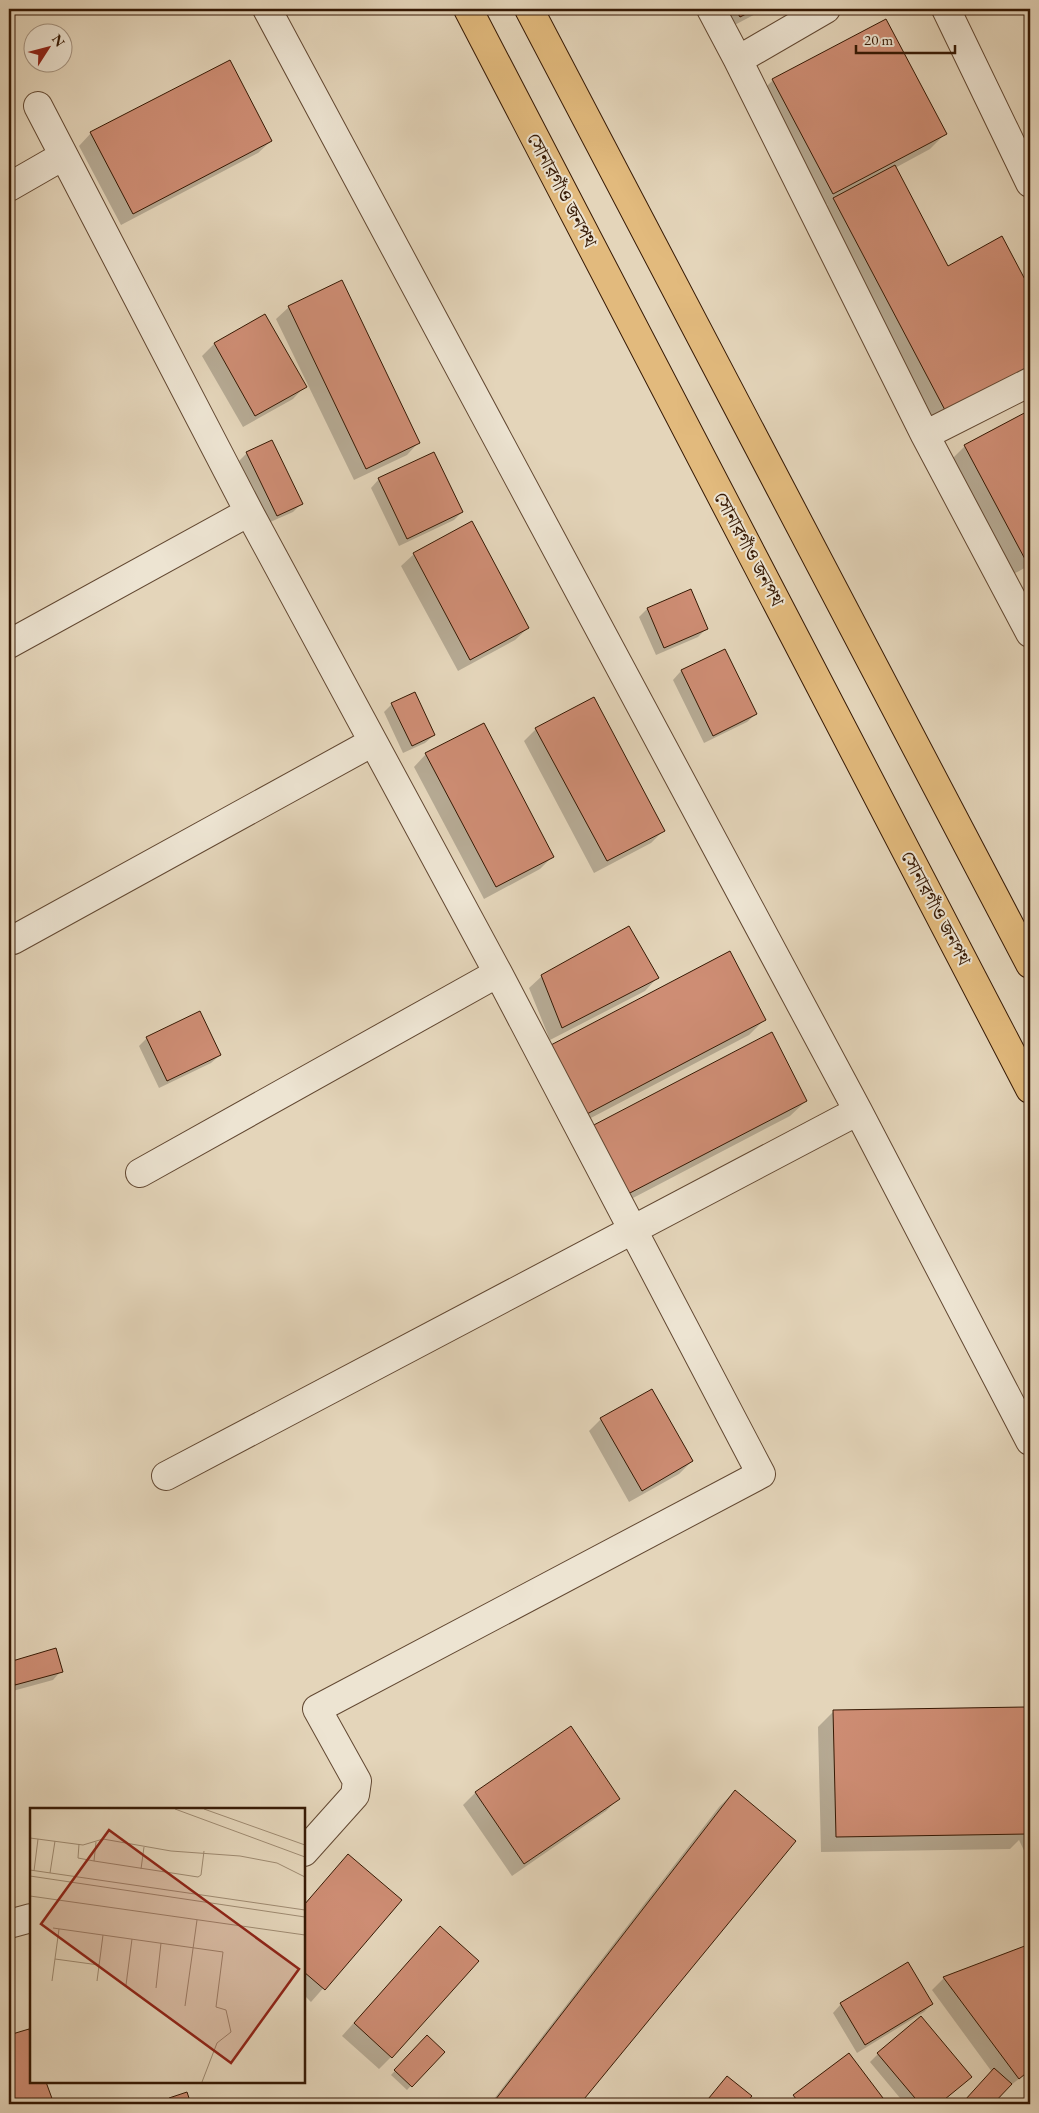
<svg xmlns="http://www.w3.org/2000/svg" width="1039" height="2113" viewBox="0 0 1039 2113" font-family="'EB Garamond','Noto Serif Bengali',serif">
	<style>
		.shadow { fill: #0003 }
		.building { fill: #ce8d74; stroke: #361904 }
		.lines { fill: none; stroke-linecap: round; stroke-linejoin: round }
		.minor-casing { stroke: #624832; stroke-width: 30 }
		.major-casing { stroke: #361904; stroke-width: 30 }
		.minor { stroke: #ede4d2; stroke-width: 28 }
		.major { stroke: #e2ba7d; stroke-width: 28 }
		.labels { text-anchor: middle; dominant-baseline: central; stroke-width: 4; stroke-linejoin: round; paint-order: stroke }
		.street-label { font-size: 19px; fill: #361904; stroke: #ede4d2 }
		.inset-road { fill: none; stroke: #9e8a71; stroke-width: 1 }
		.view { fill: #8f2418; fill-opacity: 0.15; stroke: #8f2418; stroke-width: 2.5 }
		.inset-edge { fill: none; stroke: #361904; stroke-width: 2.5 }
	</style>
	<rect width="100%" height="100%" fill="#e4d5ba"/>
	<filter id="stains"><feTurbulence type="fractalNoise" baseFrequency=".004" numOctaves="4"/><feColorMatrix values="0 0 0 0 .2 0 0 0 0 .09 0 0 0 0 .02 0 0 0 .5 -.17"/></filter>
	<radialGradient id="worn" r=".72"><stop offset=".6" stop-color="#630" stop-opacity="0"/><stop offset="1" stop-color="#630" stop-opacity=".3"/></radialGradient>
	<path class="shadow" d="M716,9H765L727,29Z
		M9,29L13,44L9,48Z
		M773,80L946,133L930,149L895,168L947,267L1002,238L1030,291V374L930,427L818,214L828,204L817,209L757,96Z
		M91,133L271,141L258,153L121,225L79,146Z
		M289,307L419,442L407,455L354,480L276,319Z
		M265,315L305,386L293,399L243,427L202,356L214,344Z
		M1030,411V565L1010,576L949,462L965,446Z
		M247,453L301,504L293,512L268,523L239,461Z
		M379,479L462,512L454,520L399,546L371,488Z
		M414,554L528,628L515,640L458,671L401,566Z
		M647,609L706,629L698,637L656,655L639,617Z
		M724,650L756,714L747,722L704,743L673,680L681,671Z
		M392,704L434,735L425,743L403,753L384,712Z
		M536,729L663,831L651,843L594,873L524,741Z
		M426,754L553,856L540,869L484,899L414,767Z
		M542,976L657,978L645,991L550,1040L529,988Z
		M765,1019L749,1035L568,1130L533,1063Z
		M147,1038L220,1055L211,1063L159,1088L139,1046Z
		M806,1101L790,1116L610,1210L591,1128Z
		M601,1419L692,1461L679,1474L629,1502L589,1431Z
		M55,1649L61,1671L53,1680L9,1692V1663Z
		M834,1711L1026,1827L1030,1823V1863L1019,1840L1010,1849L821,1852L818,1727Z
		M570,1728L618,1799L606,1811L512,1876L463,1805L475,1793Z
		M735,1791L794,1841L578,2104H490L719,1807Z
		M348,1856L400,1901L311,2002L304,1995V1905Z
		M428,1940L391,2057L379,2069L342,2036Z
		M1030,1946V2070L1005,2090L991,2104H963L992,2072L932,1990L944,1978Z
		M841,2004H932L924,2012L857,2053L833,2013Z
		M28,2030L31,2041V2082H45L52,2104H9V2037Z
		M427,2037L443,2052L407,2090L391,2075Z
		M878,2054L962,2085L939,2104H905L870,2062Z
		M848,2055L884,2102L882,2104H786Z
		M1030,2091V2104H1021Z
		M186,2094L190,2104H166L169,2099Z"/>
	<path class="building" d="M735,9H756L740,17Z
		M886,19L947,134L833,194L772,79Z
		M230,60L272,141L133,214L90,132Z
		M895,165L948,266L1002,236L1030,289V368L946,412L833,198Z
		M342,280L420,443L366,469L288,306Z
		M265,314L307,387L255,416L214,343Z
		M1030,410V559L1026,561L964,445Z
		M272,440L303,504L277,516L246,452Z
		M434,452L463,512L407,539L378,478Z
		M472,521L529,628L470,660L413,553Z
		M691,589L708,629L664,648L647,608Z
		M725,649L757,714L713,736L681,670Z
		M415,692L435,735L412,746L391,703Z
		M594,697L665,831L607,861L535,728Z
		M484,723L554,857L496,887L425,753Z
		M629,926L659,978L562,1028L541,975Z
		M730,951L766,1020L585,1115L549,1046Z
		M200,1011L221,1055L167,1081L146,1037Z
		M772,1032L807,1101L626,1195L590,1127Z
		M652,1389L693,1461L642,1491L600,1418Z
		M56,1648L63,1672L15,1685L9,1662Z
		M1025,1707L1028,1834L836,1837L833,1710Z
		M571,1726L620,1799L524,1864L475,1792Z
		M735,1790L796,1841L580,2104H492Z
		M348,1854L402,1900L325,1990L304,1972V1905Z
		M440,1926L479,1961L392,2058L354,2023Z
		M1030,1944V2070L1019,2079L943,1977Z
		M908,1962L933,2004L865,2045L840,2003Z
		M921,2016L972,2077L939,2104H920L877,2053Z
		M29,2029L31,2037V2082H46L54,2104H9V2035Z
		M427,2035L445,2052L412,2087L394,2070Z
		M849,2053L886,2102L883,2104H800L793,2095Z
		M994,2068L1012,2084L993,2104H969L965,2100Z
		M727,2076L752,2096L745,2104H704Z
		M187,2092L191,2104H171L169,2098Z"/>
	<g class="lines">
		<defs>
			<path id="minor" d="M267,9L858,1111L1030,1441
				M711,9L738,60L826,9
				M946,9L1030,183
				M738,60L925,435L1030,633
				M38,106L249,512L498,973L761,1474L317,1709L357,1781L355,1795L304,1852
				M9,187L63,156
				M925,435L1030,382
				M9,644L249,512
				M13,940L373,742
				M140,1173L498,973
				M166,1476L858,1111
				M9,1924L31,1918"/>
			<path id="major" d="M468,9L1030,1089
				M529,9L1030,964"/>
		</defs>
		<use href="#minor" class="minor-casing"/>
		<use href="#major" class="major-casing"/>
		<use href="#minor" class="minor"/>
		<use href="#major" class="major"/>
	</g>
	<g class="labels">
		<g class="street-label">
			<text transform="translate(562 190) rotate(62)">সোনারগাঁও জনপথ</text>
			<text transform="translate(749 549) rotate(62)">সোনারগাঁও জনপথ</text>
			<text transform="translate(936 908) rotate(62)">সোনারগাঁও জনপথ</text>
		</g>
	</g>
	<g transform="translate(30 1808)">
		<rect width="275" height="275" fill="#e4d5ba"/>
		<path class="inset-road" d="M145,1L275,49M174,1L275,37M0,30L53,37L73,31L141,43L210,48L247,55L275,69M49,36L48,50L64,53L66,34M64,53L168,69L171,67L174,43M111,61L114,39M0,62L275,102M4,63L8,31M20,65L25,33M0,68L275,109M0,88L275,127M23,120L193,144L186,199L196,202L201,224L187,235L172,274M25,151L69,157M22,173L29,121M67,173L73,127M96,177L102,131M126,180L131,135M155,198L167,112"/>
		<path class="view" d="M79,22L269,161L201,255L11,116Z"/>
		<rect width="275" height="275" class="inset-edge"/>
	</g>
	<rect width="1039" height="2113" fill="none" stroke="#e4d5ba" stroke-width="30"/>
	<rect x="10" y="10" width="1019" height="2093" fill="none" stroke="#361904" stroke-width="2.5"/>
	<rect x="15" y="15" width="1009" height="2083" fill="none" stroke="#361904"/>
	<g transform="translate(48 48) rotate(54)"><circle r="24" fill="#ede4d2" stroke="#a49380"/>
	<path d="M0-4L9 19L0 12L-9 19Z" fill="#8f2418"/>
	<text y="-8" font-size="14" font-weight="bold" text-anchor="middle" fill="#361904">N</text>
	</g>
	<path d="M856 45v8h99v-8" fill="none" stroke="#361904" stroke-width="2.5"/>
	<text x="864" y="45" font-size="15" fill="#361904" stroke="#ede4d2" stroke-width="4" paint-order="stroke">20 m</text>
	<rect width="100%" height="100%" filter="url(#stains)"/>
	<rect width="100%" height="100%" fill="url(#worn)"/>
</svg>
